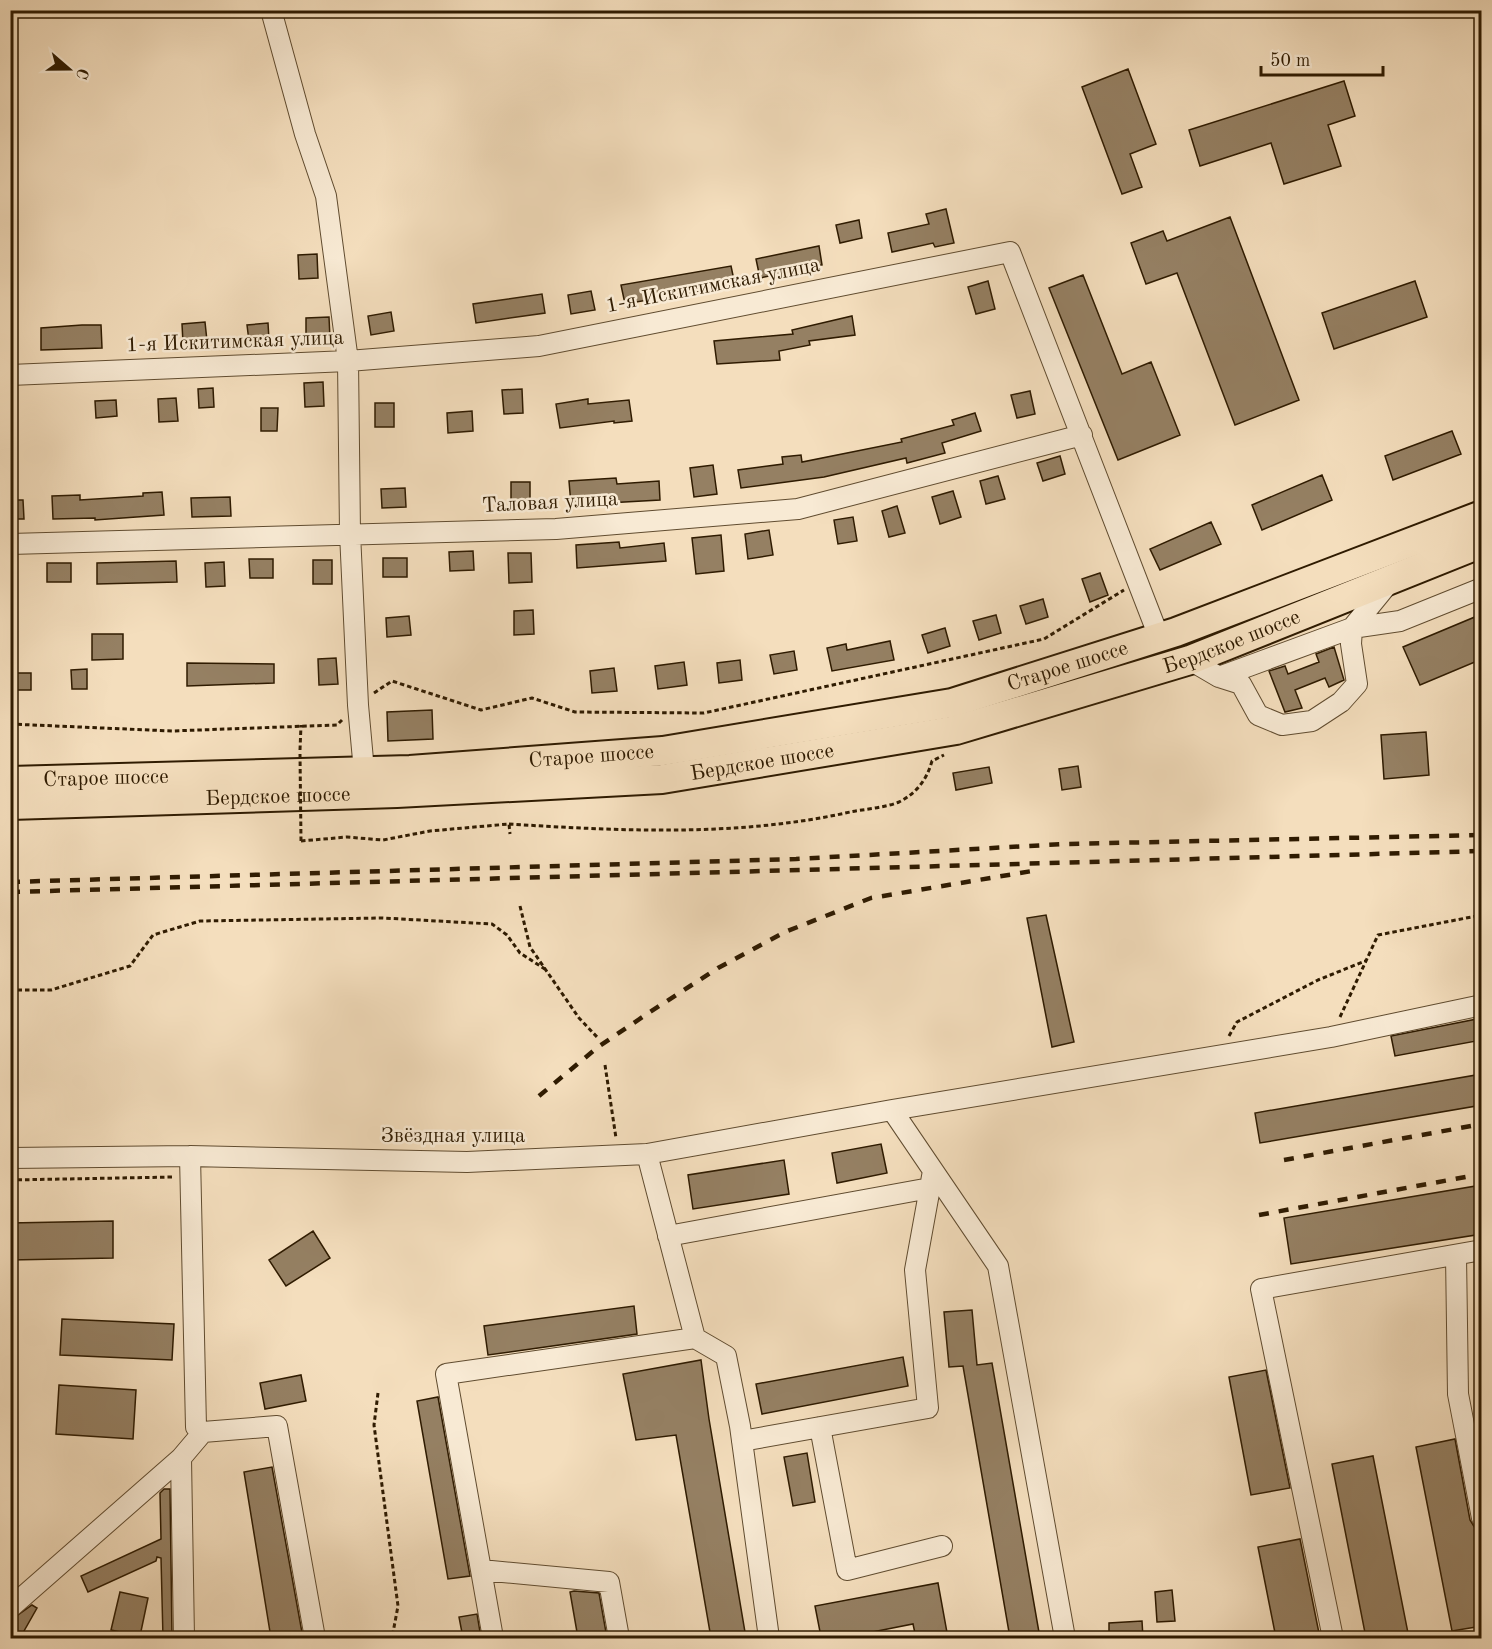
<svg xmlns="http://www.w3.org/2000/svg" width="1492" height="1649" viewBox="0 0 1492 1649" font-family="'Old Standard TT',serif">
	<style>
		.building { fill: #958063; stroke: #2f1b01; stroke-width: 1.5 }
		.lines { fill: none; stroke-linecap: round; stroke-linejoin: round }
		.minor-casing { stroke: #604c30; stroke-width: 22 }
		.highway-casing { stroke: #2f1b01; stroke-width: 32 }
		.path { stroke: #2f1b01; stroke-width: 3; stroke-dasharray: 4.5 3; stroke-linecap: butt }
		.minor { stroke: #f8ead4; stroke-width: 20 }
		.highway { stroke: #f4debd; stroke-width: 28 }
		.rail { stroke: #2f1b01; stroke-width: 4.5; stroke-dasharray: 10 10; stroke-linecap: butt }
		.path-bridge { stroke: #2f1b01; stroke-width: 3; stroke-dasharray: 4.5 3; stroke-linecap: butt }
		.labels { text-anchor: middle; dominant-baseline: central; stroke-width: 5; stroke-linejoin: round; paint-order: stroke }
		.street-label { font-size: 21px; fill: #2f1b01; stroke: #f8ead4 }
	</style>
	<rect width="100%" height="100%" fill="#f4debd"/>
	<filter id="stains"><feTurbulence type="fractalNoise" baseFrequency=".00333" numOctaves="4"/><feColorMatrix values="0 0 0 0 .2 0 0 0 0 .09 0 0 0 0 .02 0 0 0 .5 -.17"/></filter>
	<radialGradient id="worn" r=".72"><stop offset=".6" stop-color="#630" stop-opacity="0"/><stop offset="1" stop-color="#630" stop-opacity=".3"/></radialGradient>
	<path class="building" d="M1128,69L1156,144L1130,154L1142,187L1122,194L1082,87Z
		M1344,81L1355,116L1328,125L1341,166L1284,184L1271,143L1200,166L1189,130Z
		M946,209L954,243L935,247L933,243L892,252L888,233L929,224L926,214Z
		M1230,217L1299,400L1235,425L1177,273L1146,284L1131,243L1163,231L1167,241Z
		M859,220L862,238L840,243L836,225Z
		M819,246L822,265L760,278L756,259Z
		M317,254L318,278L299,279L298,255Z
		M731,266L735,285L625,304L621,285Z
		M1083,275L1122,374L1151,362L1180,435L1118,460L1049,288Z
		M988,281L995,309L976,314L968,287Z
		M1415,281L1427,317L1334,349L1322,313Z
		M591,291L595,310L571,314L568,295Z
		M542,294L545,313L476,323L473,304Z
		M391,312L394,331L371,335L368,316Z
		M852,316L855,335L809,341L810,345L779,351L780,360L717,364L714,341L793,334L792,330Z
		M329,317L330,339L306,340V318Z
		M205,322L207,341L183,343L182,324Z
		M268,323L269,340L249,341L247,325Z
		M82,325H101L102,348L41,350V328Z
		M323,382L324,406L305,407L304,383Z
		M213,388L214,407L199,408L198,389Z
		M522,389L523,413L504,414L502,390Z
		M1030,391L1035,414L1017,418L1011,395Z
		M176,398L178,421L159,422L158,399Z
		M588,399V404L629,400L632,421L614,423V421L560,428L556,404Z
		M116,400L117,416L96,418L95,401Z
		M375,403H394V427H375Z
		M261,408H278L277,431H261Z
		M472,411L473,431L448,433L447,413Z
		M975,413L981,431L942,443L945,453L907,463L906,458L824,477L741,488L738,470L783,464L782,457L801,455L802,462L902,442L901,439L954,425L952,420Z
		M1452,431L1461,454L1393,480L1385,456Z
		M1060,456L1065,474L1043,481L1037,463Z
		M713,465L717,494L694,497L690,468Z
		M1322,475L1332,500L1262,530L1252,505Z
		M998,476L1005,499L986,504L980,481Z
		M616,478L617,484L659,481L660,500L571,505L569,481Z
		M511,482H530V505L511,506Z
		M405,488L406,507L382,508L381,489Z
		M953,491L961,517L940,524L932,497Z
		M162,492L164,515L95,520V518L53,519L52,496L80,495V500L143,496V493Z
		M230,497L231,516L192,517L191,498Z
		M10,500H23L24,519H10Z
		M897,506L905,533L889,537L882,511Z
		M853,517L857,541L838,544L834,520Z
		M1211,522L1221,544L1160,570L1150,549Z
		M769,530L773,555L748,559L745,534Z
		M721,535L724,571L696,574L692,538Z
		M619,542L620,548L664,543L666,561L577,568L576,545Z
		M473,551L474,570L450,571L449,552Z
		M508,553H531L532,582L509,583Z
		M383,558H407V577H383Z
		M249,559H273V578H250Z
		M313,560H332V584H313Z
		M176,561L177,582L97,584V563Z
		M224,562L225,586L206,587L205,563Z
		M47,563H71V582H47Z
		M1100,573L1108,595L1090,602L1082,579Z
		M1043,599L1048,617L1026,624L1020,606Z
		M533,610L534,634L514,635V611Z
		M1482,614V659L1420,685L1403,647Z
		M996,615L1001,633L979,640L973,621Z
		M409,616L411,635L387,637L386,618Z
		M945,628L950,646L928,653L922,635Z
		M92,634H123V659L92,660Z
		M890,641L894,660L832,671L827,648L846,644L847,650Z
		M1334,647L1344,680L1329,687L1325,678L1295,690L1302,708L1285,712L1269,671L1285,666L1288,674L1319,662L1316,654Z
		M794,651L797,670L774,674L770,655Z
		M336,658L338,684L319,685L318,659Z
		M740,660L742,680L719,683L717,663Z
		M684,662L687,685L658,689L655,666Z
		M187,663L274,664V683L187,686Z
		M614,668L617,691L592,693L590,671Z
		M87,669V689H72L71,670Z
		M10,673H31V690H10Z
		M432,710L433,739L388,741L387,712Z
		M1426,732L1429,775L1384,779L1381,735Z
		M1078,766L1081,787L1062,790L1059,769Z
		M989,767L992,783L956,790L953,773Z
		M1046,915L1074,1042L1052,1047L1027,918Z
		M1482,1018V1040L1395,1056L1391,1036Z
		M1482,1074V1105L1260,1143L1255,1113Z
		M881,1144L887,1173L837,1183L832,1153Z
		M784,1160L789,1194L693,1209L688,1175Z
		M1482,1185V1234L1291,1264L1284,1218Z
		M113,1221V1258L10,1260V1223Z
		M313,1231L330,1258L286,1286L269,1260Z
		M634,1306L637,1334L488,1355L484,1326Z
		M972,1310L977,1365L992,1363L1040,1638H1010L963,1366L949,1367L944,1312Z
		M62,1319L174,1324L172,1360L60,1355Z
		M903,1357L908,1386L762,1414L756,1384Z
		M701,1360L709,1419L746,1638H711L676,1435L636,1440L623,1374Z
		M1266,1370L1290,1488L1251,1495L1229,1377Z
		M301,1375L306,1401L265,1409L260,1383Z
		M59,1385L136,1390L133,1439L56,1434Z
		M438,1397L470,1576L448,1579L417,1401Z
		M1455,1439L1470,1520L1475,1528L1482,1559V1626L1452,1631L1416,1447Z
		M807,1453L815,1502L793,1506L784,1457Z
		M1373,1456L1409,1638H1366L1332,1464Z
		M272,1467L303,1638H271L244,1472Z
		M164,1489H170L172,1638H163L161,1558L157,1557L156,1561L88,1592L81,1576L161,1539L160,1493Z
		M1300,1539L1320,1638H1276L1258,1547Z
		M938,1583L948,1638H916L913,1624L862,1634L863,1638H834V1635L821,1637L815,1606Z
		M1172,1590L1175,1621L1157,1622L1155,1592Z
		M574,1591L599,1593L607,1638H578L570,1592Z
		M120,1592L148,1598L140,1636L111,1630Z
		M32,1605L37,1608L20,1638H10L11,1620Z
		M477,1614L481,1638H463L459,1617Z
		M1142,1621L1143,1638H1109V1623Z"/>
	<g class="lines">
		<defs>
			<path id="minor" d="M271,10L305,134L326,196L348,361L350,533L358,705L364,771
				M10,375L348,361L539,346L1010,252L1159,637
				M10,544L556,529L798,509L1082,435
				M1190,660L1219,677L1352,628L1388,584
				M1219,677L1241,684L1258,715L1282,725L1312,721L1341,702L1357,684L1351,644L1352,628L1400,621L1482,588
				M892,1110L998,1266L1065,1638
				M647,1154L695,1338L726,1356L740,1426L769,1638
				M190,1156L196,1427L203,1432L277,1426L315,1638
				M10,1158L190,1156L467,1162L647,1154L892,1110L1331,1037L1482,1005
				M668,1236L930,1188
				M1456,1255L1458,1394L1482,1518
				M820,1427L847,1570L942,1546
				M742,1441L928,1408L915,1270L933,1171
				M481,1570L493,1638
				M10,1608L181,1458
				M184,1638L181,1458L203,1432
				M619,1638L609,1582L481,1570L446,1374L695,1338
				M1333,1638L1261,1289L1482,1250"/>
			<g id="highway">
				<path id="s1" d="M10,781L410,770L663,751L952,703L1176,632L1482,515"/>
				<path id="s2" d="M10,805L397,793L662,779L956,730L1190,660L1482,543"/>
			</g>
		</defs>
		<use href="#minor" class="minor-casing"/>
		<use href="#highway" class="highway-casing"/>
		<path class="path" d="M374,693L392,681L481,710L532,698L575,712L704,713L1044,639L1124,590
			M10,724L172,731L337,725L342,720
			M300,750L301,725
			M509,824C621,831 739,837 850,812C865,809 884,808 899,802C917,793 927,779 932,761L944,755
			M301,841L347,837L383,840L430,831L509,824L510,834
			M520,906L530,947L579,1018L598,1038
			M10,990H51L130,966L153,935L200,921L383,918L492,924L507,935L520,953L548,971
			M1340,1017L1378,935L1482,915
			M1229,1036L1237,1022L1318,980L1365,961
			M605,1065L616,1138
			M10,1180L174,1177
			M378,1393L374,1425L398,1606L392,1638"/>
		<use href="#minor" class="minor"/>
		<use href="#highway" class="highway"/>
		<path class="rail" d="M10,882L796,859L1064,844L1482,835
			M10,892L1482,851
			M539,1096L598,1047L650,1012L718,968L785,932L871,898L1032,871
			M1284,1160L1482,1124
			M1259,1215L1482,1174"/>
		<path class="path-bridge" d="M300,754L301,841"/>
	</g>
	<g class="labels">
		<g class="street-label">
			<text transform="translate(713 286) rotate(-11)">1-я Искитимская улица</text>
			<text transform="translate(235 342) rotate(-2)">1-я Искитимская улица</text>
			<text transform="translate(550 503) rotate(-3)">Таловая улица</text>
			<text stroke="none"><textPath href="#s2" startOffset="1240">Бердское шоссе</textPath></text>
			<text stroke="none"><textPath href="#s1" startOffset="1068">Старое шоссе</textPath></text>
			<text stroke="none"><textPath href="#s1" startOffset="582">Старое шоссе</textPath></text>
			<text stroke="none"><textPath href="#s2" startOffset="754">Бердское шоссе</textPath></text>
			<text stroke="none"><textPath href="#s1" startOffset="96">Старое шоссе</textPath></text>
			<text stroke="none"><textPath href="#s2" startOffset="268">Бердское шоссе</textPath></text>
			<text x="453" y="1136">Звёздная улица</text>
		</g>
	</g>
	<rect width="1492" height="1649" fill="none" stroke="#f4debd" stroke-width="36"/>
	<rect x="12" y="12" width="1468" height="1625" fill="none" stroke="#2f1b01" stroke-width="3"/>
	<rect x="18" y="18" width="1456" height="1613" fill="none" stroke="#2f1b01" stroke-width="1.5"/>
	<g transform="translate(69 69) rotate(110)" stroke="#f8ead4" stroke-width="4.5" paint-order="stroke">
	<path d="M0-4.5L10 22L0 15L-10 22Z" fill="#2f1b01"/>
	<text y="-9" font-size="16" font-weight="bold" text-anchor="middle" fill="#2f1b01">С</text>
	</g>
	<path d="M1261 66v9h122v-9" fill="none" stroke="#2f1b01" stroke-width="3"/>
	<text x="1270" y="66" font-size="18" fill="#2f1b01" stroke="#f8ead4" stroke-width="4.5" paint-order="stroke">50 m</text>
	<rect width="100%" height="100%" filter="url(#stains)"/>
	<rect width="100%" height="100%" fill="url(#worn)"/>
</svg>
